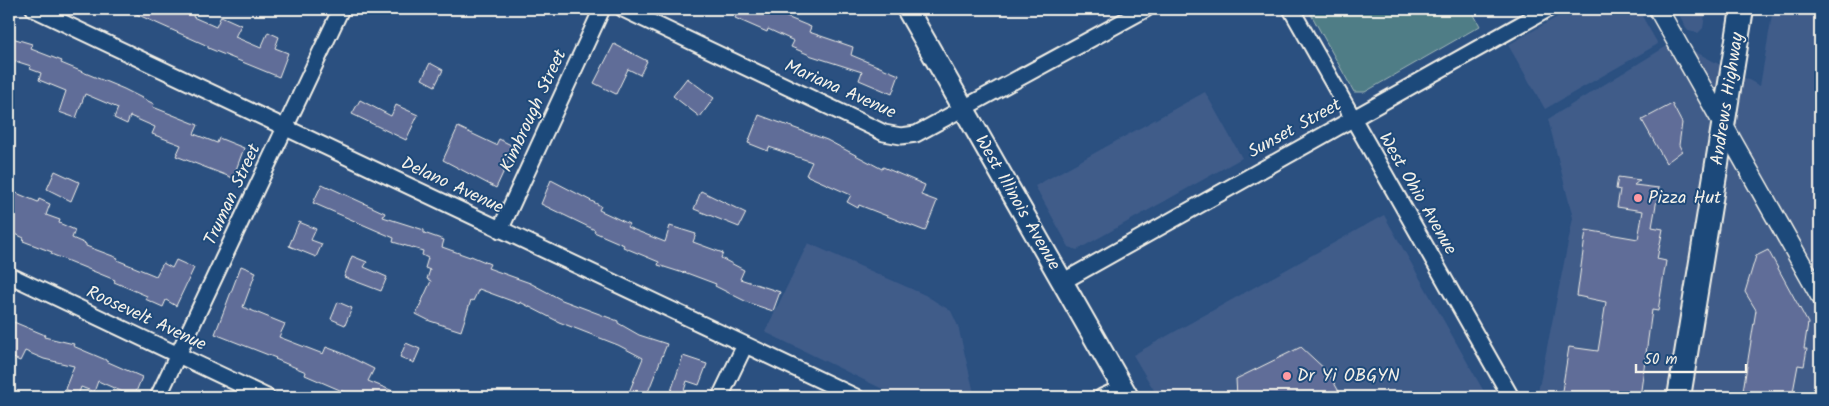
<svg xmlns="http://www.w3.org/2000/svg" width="1829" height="406" viewBox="0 0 1829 406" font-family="Kalam,sans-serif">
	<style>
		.built { fill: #3f5c89 }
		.green { fill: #4f7d86; stroke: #a2b7b7 }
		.building { fill: #606d98; stroke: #f4f1e8 }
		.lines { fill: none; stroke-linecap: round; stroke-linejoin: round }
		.minor-casing { stroke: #f4f1e8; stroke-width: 19 }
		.tertiary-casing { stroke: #f4f1e8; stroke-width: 21 }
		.secondary-casing { stroke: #f4f1e8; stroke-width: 24 }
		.primary-casing { stroke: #f4f1e8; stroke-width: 26 }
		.minor { stroke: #1f4a7a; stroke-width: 15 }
		.tertiary { stroke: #1f4a7a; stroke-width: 18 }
		.secondary { stroke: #1f4a7a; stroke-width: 20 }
		.primary { stroke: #1f4a7a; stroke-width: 22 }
		.poi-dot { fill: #ff9aa2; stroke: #1f4a7a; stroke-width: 2 }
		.labels { text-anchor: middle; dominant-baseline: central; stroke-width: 4; stroke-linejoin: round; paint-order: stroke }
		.street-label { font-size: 18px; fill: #f4f1e8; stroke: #1f4a7a }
		.poi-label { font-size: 18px; fill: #f4f1e8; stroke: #1f4a7a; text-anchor: start }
	</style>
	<rect width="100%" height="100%" fill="#2b5080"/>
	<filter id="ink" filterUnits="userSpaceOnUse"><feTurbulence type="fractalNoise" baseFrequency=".02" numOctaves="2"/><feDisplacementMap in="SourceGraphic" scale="10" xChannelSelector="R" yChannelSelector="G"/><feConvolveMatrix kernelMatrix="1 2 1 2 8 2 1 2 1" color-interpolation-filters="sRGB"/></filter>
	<g filter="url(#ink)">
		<path class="built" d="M1571,9H1638L1658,44L1545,109L1508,45Z
			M1676,9H1706L1703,28L1698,33L1688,31Z
			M1773,9H1820V397H1537L1573,218L1548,119L1675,41L1760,86Z
			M1205,92L1242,158L1077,250L1069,247L1035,186Z
			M1384,215L1487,397H1158L1133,355Z
			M808,243L925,295L951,311L958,326L975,397H899L765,332Z"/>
		<path class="green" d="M1308,9H1471L1480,26L1365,92H1354Z"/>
		<path class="building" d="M125,9H196L193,17L216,27L221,16L241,25L235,37L261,48L268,32L279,37L275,48L288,53L279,77L208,48V46Z
			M739,9H767L811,27L809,32L853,47L851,55L899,75L892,94L859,80L862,72L812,56L791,47L794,41L768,29L767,32L735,18Z
			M9,37L32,44L31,49L62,61L61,63L124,89L154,104L153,107L198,125L194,134L217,143L219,138L244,148L233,178L176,156L181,145L152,134L155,127L130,116L127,124L114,118L118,108L85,94L76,118L59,112L66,91L39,80L41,73L30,69L31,66L9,59Z
			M614,44L647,61L640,75L628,69L616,94L594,83Z
			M430,63L443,70L435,86L422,79Z
			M687,78L714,98L700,117L673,96Z
			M360,100L391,116L396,105L418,115L406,140L352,114Z
			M1672,104L1682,123L1679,145L1682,151L1666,163L1642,120Z
			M759,115L827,140L882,169L883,167L925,185L921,195L937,201L925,231L859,205L858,208L847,202L851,195L806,175L812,162L769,147L768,151L748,143Z
			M458,127L496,145L499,139L515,147L496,188L443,160Z
			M55,171L79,182L71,201L47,189Z
			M1618,177L1640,180L1634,185L1659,188L1652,227L1663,229L1657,259L1666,261L1658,311L1652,310L1640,397H1561L1569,347L1598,351L1606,302L1577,296L1586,230L1638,239L1643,211L1617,207L1620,190L1616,189Z
			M551,180L601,206L599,210L629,224L627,227L665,242L670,226L696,234L693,242L723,253L721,258L744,270L740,279L780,292L773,311L749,303L715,286L716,284L684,272L683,273L658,265L659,262L623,247L624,245L594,232L595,230L541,204Z
			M322,184L385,213L383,217L424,230V233L444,240L442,247L470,257L471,256L490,264L488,268L530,283L562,300L618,321V323L639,335L667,344L646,397H627L643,358L618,345L559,322L520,302V304L479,289L473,301L471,300L461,331L430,321L416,314L431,281L427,279L430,270L425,268L428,258L422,255L423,251L393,242L394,238L313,203Z
			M9,190L38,202L39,199L50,204L46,215L60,220L59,223L75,230L72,238L86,244V246L118,258L117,260L156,276L163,263L172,268L176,260L194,268L176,306L166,300L163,307L145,299L147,296L114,282L115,280L51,254L52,252L23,241L24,238L9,231Z
			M701,191L746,213L739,227L694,209Z
			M299,222L316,229L311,240L322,244L316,257L289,246Z
			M1768,250L1808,323L1804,349H1807L1804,366L1798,365L1792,397H1742L1756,310L1745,292L1756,256Z
			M352,256L367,262L364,267L387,277L381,291L344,277Z
			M241,266L256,272L243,307L285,324L279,337L323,354L326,347L342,353L374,369L368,381L408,397H356L305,375L306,372L275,359L276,358L215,334Z
			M338,302L352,308L345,325L331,319Z
			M9,320L45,335L44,337L74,344L73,346L106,360V361L142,377L134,397L98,381L94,392L81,387L78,395L65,389L74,366L44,359L25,351L20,361L9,356Z
			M406,343L420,349L414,363L400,357Z
			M1301,347L1328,372L1342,397H1237L1236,379Z
			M683,356L707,364L699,385L687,381L682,397H669Z"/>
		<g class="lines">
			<defs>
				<path id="minor" d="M34,9L856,397
					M623,9L874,128L884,133L901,136L916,134L1146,9
					M1291,9L1511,397
					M500,230L602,9
					M9,275L267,397
					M1062,282L1548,9
					M158,397L341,9
					M720,397L745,345
					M1102,397L1122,388"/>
				<path id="tertiary" d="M1658,9L1820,296"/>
				<path id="secondary" d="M907,9L1128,397"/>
				<path id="primary" d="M1679,397L1742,9"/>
			</defs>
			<use href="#minor" class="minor-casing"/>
			<use href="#tertiary" class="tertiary-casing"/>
			<use href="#secondary" class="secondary-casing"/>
			<use href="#primary" class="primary-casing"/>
			<use href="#minor" class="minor"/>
			<use href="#tertiary" class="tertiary"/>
			<use href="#secondary" class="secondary"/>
			<use href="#primary" class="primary"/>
		</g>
	</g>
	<g class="poi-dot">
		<circle cx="1638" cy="198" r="5"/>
		<circle cx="1287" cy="376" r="5"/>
	</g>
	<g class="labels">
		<g class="street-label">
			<text transform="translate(840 90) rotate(24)">Mariana Avenue</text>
			<text transform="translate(1728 99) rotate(-81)">Andrews Highway</text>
			<text transform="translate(534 111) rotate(-65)">Kimbrough Street</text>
			<text transform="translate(1295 129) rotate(-29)">Sunset Street</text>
			<text transform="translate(452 186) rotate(25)">Delano Avenue</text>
			<text transform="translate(1417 194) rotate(60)">West Ohio Avenue</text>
			<text transform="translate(233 195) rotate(-65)">Truman Street</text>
			<text transform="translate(1017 203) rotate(60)">West Illinois Avenue</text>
			<text transform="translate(146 319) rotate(25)">Roosevelt Avenue</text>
		</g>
		<g class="poi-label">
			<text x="1648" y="198">Pizza Hut</text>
			<text x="1297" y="376">Dr Yi OBGYN</text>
		</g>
	</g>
	<rect width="1829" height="406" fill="none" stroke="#1f4a7a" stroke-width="30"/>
	<rect x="15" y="15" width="1799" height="376" fill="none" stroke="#f4f1e8" stroke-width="2" filter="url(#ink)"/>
	<path d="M1636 364v8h110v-8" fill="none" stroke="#f4f1e8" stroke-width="2.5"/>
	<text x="1644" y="364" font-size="15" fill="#f4f1e8" stroke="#1f4a7a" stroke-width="4" paint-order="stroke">50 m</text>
</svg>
